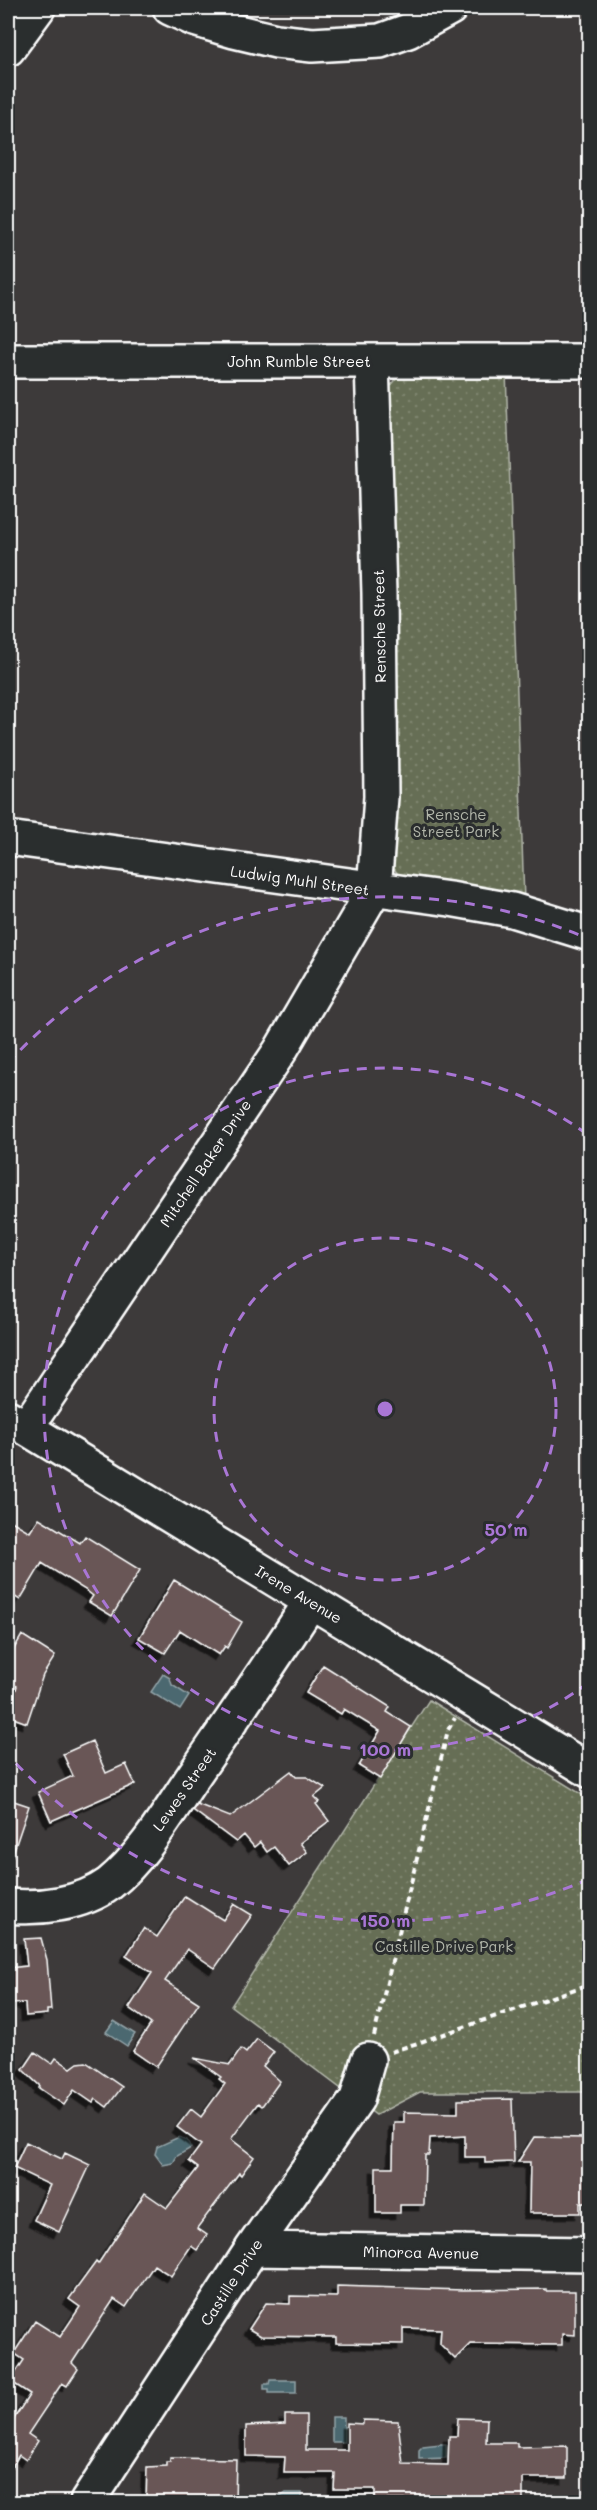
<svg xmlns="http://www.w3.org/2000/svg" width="597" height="2510" viewBox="0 0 597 2510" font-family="Mali,sans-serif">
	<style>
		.park { fill: url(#park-dots); stroke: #b2b6aa; stroke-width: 1.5 }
		.water { fill: #4b686f; stroke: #93a4a9; stroke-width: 1.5 }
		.building { fill: #695756; stroke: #fff; stroke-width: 1.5; filter: url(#shadow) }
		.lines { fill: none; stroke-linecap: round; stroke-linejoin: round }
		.minor-casing { stroke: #fff; stroke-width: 38 }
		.path { stroke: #fff; stroke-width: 4; stroke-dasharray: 6 4.5; stroke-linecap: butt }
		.minor { stroke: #2a2d2e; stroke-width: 33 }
		.ring { fill: none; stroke: #a976d5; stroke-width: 3; stroke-dasharray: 10 8 }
		.labels { text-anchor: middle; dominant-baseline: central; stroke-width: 6; stroke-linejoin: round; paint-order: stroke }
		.street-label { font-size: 15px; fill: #fff; stroke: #2a2d2e }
		.park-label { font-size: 15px; fill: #b2b6aa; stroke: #2a2d2e }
		.centre { fill: #a976d5; stroke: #2a2d2e; stroke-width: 3 }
		.ring-label { font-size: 18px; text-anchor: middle; font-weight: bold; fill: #a976d5; stroke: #2a2d2e; stroke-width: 6; stroke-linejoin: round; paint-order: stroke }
	</style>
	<defs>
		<pattern id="park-dots" width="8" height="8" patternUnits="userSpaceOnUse" patternTransform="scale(1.5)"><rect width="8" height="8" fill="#666e54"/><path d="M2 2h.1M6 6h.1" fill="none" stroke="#7d846e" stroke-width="1.8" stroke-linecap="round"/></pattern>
		<filter id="shadow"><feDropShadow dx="-5.5" dy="5.5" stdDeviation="0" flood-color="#0009"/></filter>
	</defs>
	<rect width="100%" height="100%" fill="#3d3a3a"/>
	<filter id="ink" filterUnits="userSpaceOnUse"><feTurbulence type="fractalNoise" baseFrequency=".0167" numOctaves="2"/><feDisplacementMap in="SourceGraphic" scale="12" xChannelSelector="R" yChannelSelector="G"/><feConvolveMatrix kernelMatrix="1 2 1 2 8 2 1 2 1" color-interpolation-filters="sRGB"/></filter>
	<g filter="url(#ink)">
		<path class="park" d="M506,371L524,900L401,879L391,864L388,389L399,376Z
			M429,1700L589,1799V2092H420L376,2115L231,2006Z"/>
		<path class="water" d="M163,1674L170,1678L172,1685L189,1696L180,1710L151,1692Z
			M114,2021L135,2034L127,2046L106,2032Z
			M179,2137L187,2140L191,2148L177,2156L173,2163L163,2165L155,2154L157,2147Z
			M270,2380H296V2393H269V2389H264V2384H269Z
			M332,2417H344V2442H332Z
			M441,2444H446V2458L419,2459V2450L423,2446Z
			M286,2493H302V2502H272Z"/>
		<path class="building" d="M39,1518L80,1543L85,1536L140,1570L112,1616L89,1602L93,1596L87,1591L42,1563L20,1600L8,1592V1519L30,1532Z
			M174,1580L242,1622L227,1648L225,1646L219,1655L180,1630L165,1653L139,1638Z
			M22,1635L55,1656L43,1675L27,1723L8,1716L17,1686L8,1683V1659Z
			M323,1665L390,1707L387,1712L411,1727L380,1779L359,1766L380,1731L344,1709L341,1714L306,1693Z
			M92,1741L106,1773L126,1764L135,1784L51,1821L38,1792L73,1776L63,1754Z
			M291,1771L296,1777H307L325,1788L314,1797L319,1802L316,1804L329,1821L300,1843L307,1852L289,1866L274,1847L267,1852L260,1842L254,1847L244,1835L236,1842L193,1810L197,1804L230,1817Z
			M8,1799L29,1806L11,1859L8,1858Z
			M185,1896L223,1920L234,1904L252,1915L215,1968L187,1949L165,1981L199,2003L156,2067L133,2051L151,2024L129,2008L152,1973L126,1956L144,1928L157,1937Z
			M41,1938L47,1960L51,2010H47V2014L26,2016L25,2003L8,2004V1968L27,1966L24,1939Z
			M257,2039L274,2052L263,2066L280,2081L262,2106L258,2103L231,2139L254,2157L241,2175L239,2173L197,2228L207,2235L197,2250L191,2246L171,2276L154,2265L126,2307L114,2299L72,2363L78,2369L67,2386L62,2383L28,2434L38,2441L26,2460L19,2455L8,2473V2428L30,2394L10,2381L24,2360L14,2353L35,2321L60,2337L80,2307L69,2299L96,2262L98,2264L145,2193L167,2208L198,2168L189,2161L201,2145L177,2127L191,2109L201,2117L225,2084L219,2079L221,2077L194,2058L230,2065L241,2049L246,2053Z
			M35,2052L52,2064L56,2058L71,2068L78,2063L86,2062L122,2087L107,2107L96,2099L93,2103L74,2090L64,2105L39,2088L40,2086L23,2070Z
			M512,2099L514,2162L485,2163V2157H465V2136L430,2138L429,2155H425L424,2205H400V2213H376V2167H393L394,2122H404V2112L458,2113V2100Z
			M534,2137L584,2138V2169H590V2203H580V2213H529L530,2162H518Z
			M26,2142L62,2159L65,2153L90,2165L59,2232L34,2220L50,2185L14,2168Z
			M337,2286L463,2290L546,2289V2291H575V2335L562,2334V2345L470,2344L455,2359L440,2344L441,2329L403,2328V2344L336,2343V2337L261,2336L249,2329L266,2303L290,2304V2296L337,2297Z
			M285,2415H306V2450H347V2423L363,2424V2420L398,2421L403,2464L448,2465L449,2436H457L458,2418L487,2419L486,2443H517V2447L567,2446V2478H523V2502H409V2500H375V2489H334L335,2473H284L285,2457L246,2456V2426L285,2424Z
			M170,2458L236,2459L235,2502H146L147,2467L166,2466V2462H170Z"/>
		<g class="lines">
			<defs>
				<path id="minor" d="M170,8L194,19L234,31L276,41L312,45L380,41L408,31L450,8
					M8,49L38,8
					M8,361H590
					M8,838L450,899L512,910L590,934
					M8,1417L590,1771
					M26,1428L280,1051L374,890L381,797L379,593L372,361
					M8,1906C40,1909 82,1904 109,1884C145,1855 170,1810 196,1772C235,1715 274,1659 311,1601
					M252,2249L590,2254
					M87,2502L252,2249L357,2099L368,2060"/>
			</defs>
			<use href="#minor" class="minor-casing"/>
			<path class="path" d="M374,2036L448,1730L455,1718
				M391,2052L590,1984"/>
			<use href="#minor" class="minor"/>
		</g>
	</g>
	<g class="ring">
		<circle cx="385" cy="1409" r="171"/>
		<path d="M588 1683A341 341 0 1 1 588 1135"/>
		<path d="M589 1879A512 512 0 0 1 8 1755M8 1063A512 512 0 0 1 589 939"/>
	</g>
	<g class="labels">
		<g class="street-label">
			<text x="299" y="361">John Rumble Street</text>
			<text transform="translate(379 626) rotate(-91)">Rensche Street</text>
			<text transform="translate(300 880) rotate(8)">Ludwig Muhl Street</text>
			<text transform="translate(205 1163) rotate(-56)">Mitchell Baker Drive</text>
			<text transform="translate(299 1594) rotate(31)">Irene Avenue</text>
			<text transform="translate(184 1789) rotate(-55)">Lewes Street</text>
			<text transform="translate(421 2252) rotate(1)">Minorca Avenue</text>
			<text transform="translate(231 2282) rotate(-57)">Castille Drive</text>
		</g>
		<g class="park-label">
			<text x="456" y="814">Rensche<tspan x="456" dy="17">Street Park</tspan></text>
			<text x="444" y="1946">Castille Drive Park</text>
		</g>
	</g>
	<circle cx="385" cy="1409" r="9" class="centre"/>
	<g class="ring-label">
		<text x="506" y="1536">50 m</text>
		<text x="385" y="1756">100 m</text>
		<text x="385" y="1927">150 m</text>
	</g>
	<rect width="597" height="2510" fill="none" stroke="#2a2d2e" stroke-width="30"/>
	<rect x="15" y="15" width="567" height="2480" fill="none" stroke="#fff" stroke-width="2" filter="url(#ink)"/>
</svg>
